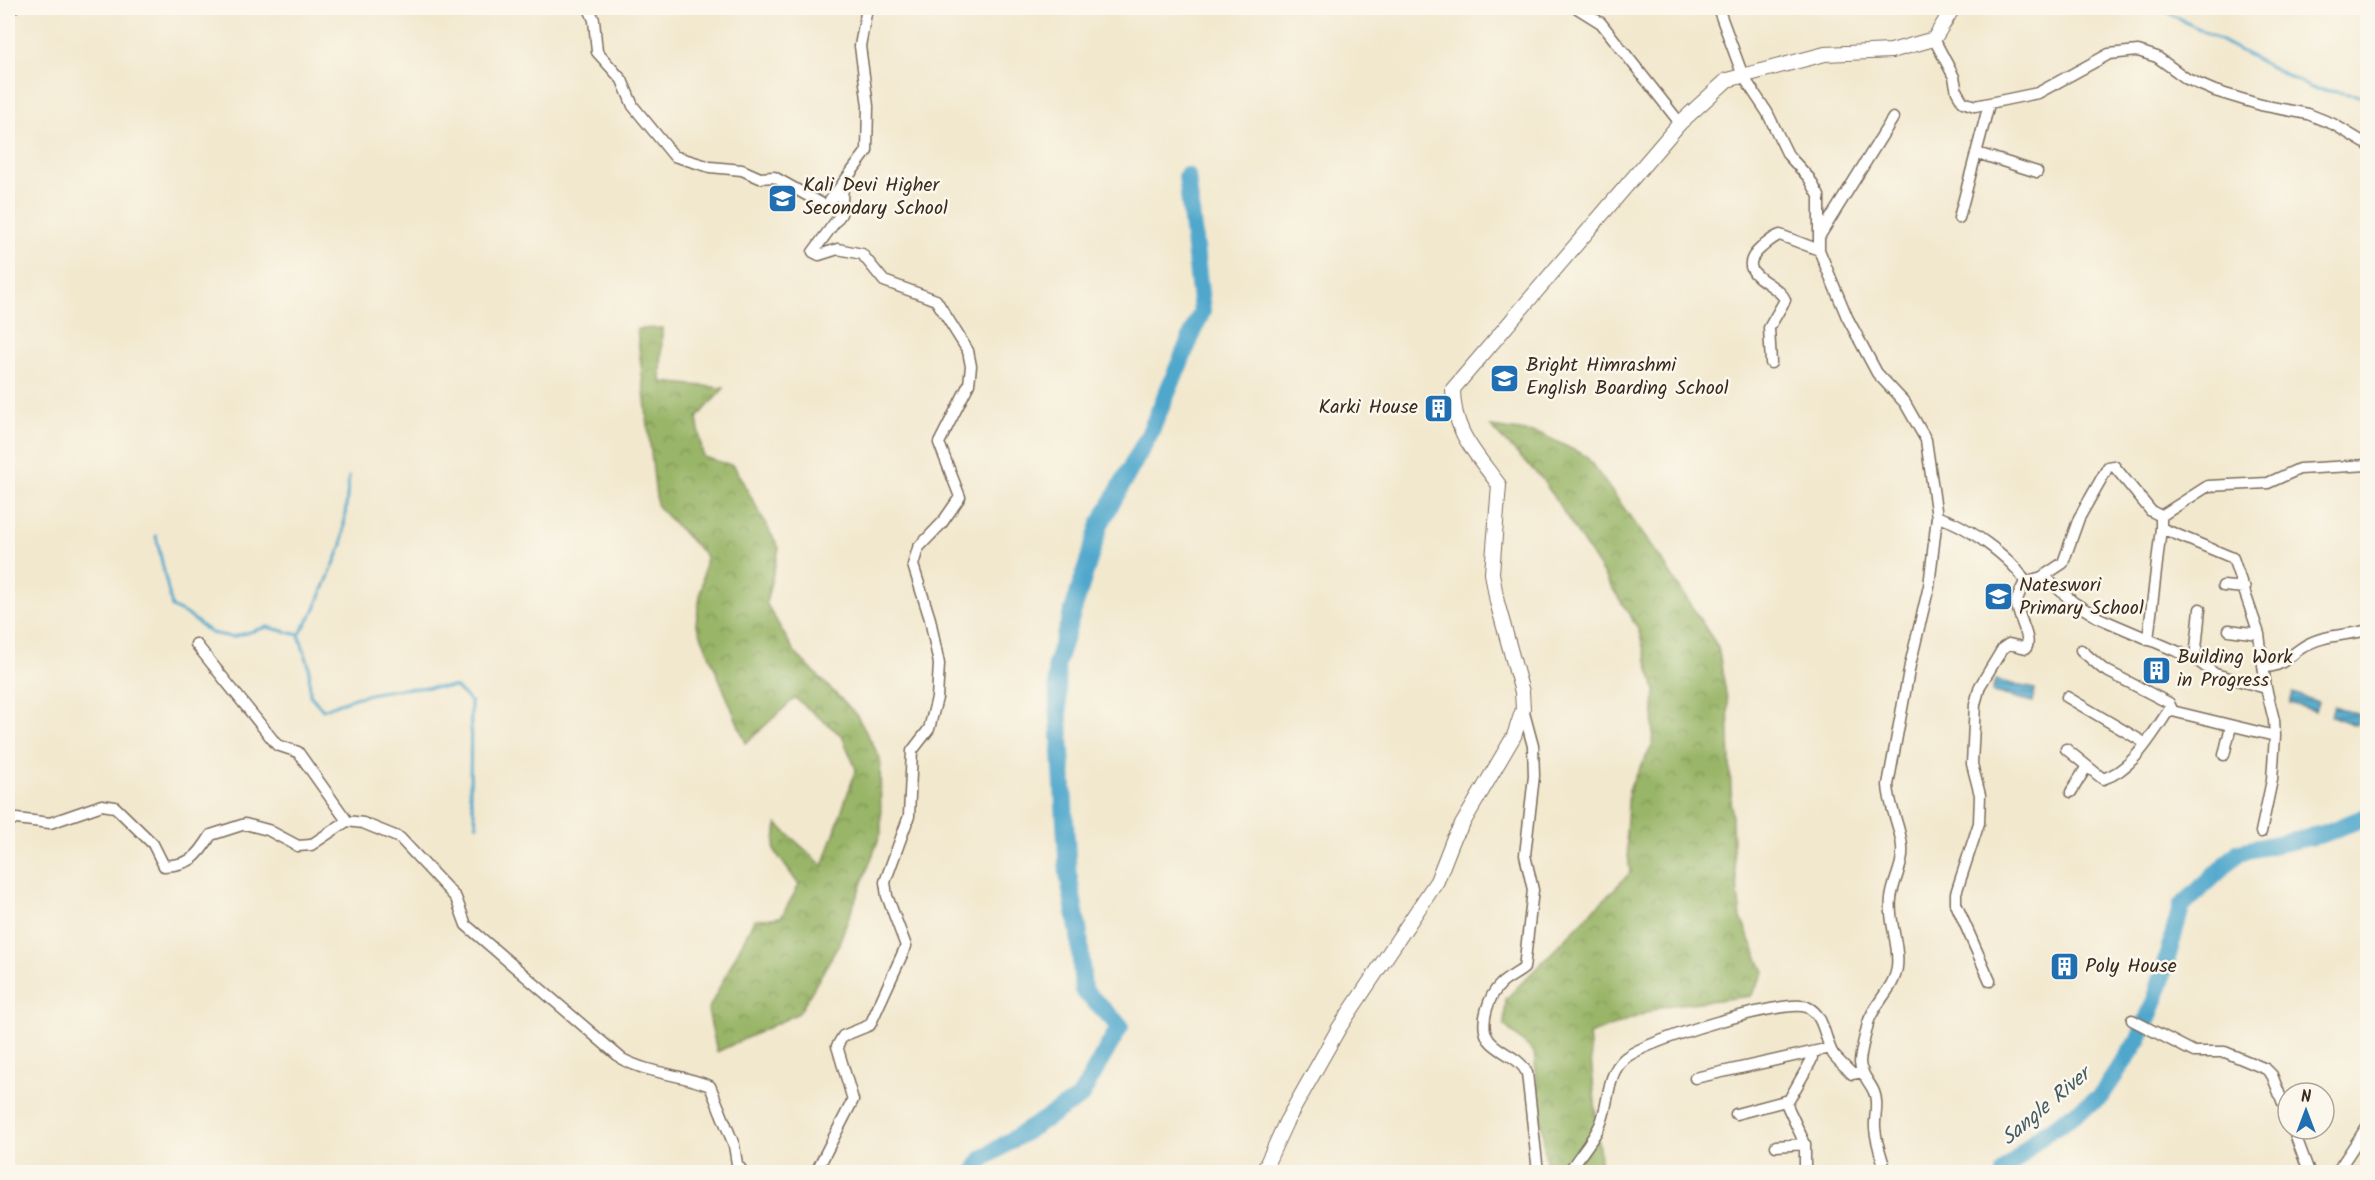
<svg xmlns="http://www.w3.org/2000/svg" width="2375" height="1180" viewBox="0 0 2375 1180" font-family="Kalam,sans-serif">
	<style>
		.forest { fill: url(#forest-crowns); stroke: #6a7042; stroke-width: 1.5 }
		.water { fill: url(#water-rules); stroke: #456875; stroke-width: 1.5 }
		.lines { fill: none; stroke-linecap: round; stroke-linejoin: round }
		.stream { stroke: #4fa7cc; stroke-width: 3 }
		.river { stroke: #4fa7cc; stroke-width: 18 }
		.minor-casing { stroke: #7b6c5c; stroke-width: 13 }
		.tertiary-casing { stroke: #7b6c5c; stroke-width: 16 }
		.minor { stroke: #fff; stroke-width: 10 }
		.tertiary { stroke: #fff; stroke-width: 14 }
		.labels { text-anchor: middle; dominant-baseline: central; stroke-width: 5; stroke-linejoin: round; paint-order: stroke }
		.poi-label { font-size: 20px; fill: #3b2a1e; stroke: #fbf7ec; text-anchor: start }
		.water-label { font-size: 21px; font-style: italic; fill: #435c64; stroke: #fbf7ec }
	</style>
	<defs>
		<pattern id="forest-crowns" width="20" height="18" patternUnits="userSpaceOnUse" patternTransform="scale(1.5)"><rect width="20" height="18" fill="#99b567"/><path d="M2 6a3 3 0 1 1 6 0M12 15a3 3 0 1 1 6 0" fill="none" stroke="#7e9354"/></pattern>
		<pattern id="water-rules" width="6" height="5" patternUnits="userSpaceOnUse" patternTransform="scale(1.5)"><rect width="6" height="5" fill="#4fa7cc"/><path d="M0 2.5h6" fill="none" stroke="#4388a5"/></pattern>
	</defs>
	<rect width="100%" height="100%" fill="#fbf7ec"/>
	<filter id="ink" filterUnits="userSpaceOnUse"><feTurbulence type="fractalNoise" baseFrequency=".0167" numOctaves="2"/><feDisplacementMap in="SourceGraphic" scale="12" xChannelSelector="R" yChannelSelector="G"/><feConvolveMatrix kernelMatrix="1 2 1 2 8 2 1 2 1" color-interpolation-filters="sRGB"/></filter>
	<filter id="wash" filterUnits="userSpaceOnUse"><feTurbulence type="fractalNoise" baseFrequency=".008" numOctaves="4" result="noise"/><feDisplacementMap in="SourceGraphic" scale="24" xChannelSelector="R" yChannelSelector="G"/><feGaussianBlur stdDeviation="1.35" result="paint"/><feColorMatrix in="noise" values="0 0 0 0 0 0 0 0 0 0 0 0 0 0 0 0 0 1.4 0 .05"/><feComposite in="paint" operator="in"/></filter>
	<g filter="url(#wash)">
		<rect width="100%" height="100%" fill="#f2e8ce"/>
		<path class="forest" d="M662,328L661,382L724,388L697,418L703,457L734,466L779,548L766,603L795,653L856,714L880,758L881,833L838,946L799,1013L717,1052L708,1010L754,920L781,917L799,885L774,850L777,824L823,866L856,769L842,736L795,698L746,743L696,623L706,556L657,506L637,329Z
			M1491,427L1541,434L1586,456L1661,559L1718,647L1728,705L1733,850L1741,918L1764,972L1751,996L1664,1006L1589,1035L1601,1172H1547L1534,1052L1504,1025L1506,999L1630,873L1626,834L1629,789L1652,746L1655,690L1638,628L1543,480Z"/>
		<path class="water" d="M1995,680L2035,689L2033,702L1992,692Z
			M2293,693L2318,702L2315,711L2290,703Z
			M2334,706L2359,715L2356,725L2331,716Z"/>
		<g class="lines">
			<path class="stream" d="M2159,8L2311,88L2368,97
				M156,536L172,607L188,615L211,633L232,637L267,627L299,635L309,666L310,695L323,710C369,689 405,687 455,687L471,702L470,794L477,825
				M299,635L314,611L342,545L349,477"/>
			<path class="river" d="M975,1172L982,1159L1080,1097L1120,1026L1083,990L1079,934L1068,874L1056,665L1100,524L1149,435L1202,311L1187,176
				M2004,1172L2038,1138L2100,1097L2139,1039L2156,998L2181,907L2239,852L2323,834L2368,816"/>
		</g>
	</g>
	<g filter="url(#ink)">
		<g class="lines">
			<defs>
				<path id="minor" d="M589,8L594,20L597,52L622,80L633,106L674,156L710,167L742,170L760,178L774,177L826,206L867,151L868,106L860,46L867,8
					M1577,8L1601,23L1680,123
					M1718,8L1743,76L1767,112L1788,155L1809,178L1819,196V250L1847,317L1877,373L1905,403L1926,440L1937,517L1929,586L1910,665L1888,785C1889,807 1900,825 1902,846C1904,866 1893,880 1891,899C1888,922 1900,944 1897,967C1895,988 1874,1003 1868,1023C1866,1034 1860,1052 1860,1063C1861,1075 1870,1082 1874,1092C1879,1104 1874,1116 1875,1128C1876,1143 1882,1158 1886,1172
					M8,9L13,8
					M1934,39L1954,77L1957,92L1963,102L1975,106L2038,93L2109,54L2138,51L2157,57L2187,79L2215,91L2261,105L2308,114L2333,124L2368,145
					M1977,153L2037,172
					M1959,218L1989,104
					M1819,237L1893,118
					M1771,363L1769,328L1785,300C1779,282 1730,275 1761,248C1767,243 1773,237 1780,235L1819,250
					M2161,516V528L2233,558L2259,634L2266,688
					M1937,517C1962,522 2014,559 2025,582L2042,577L2063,563L2079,518L2108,467L2114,466L2151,511L2161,516L2208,486L2268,483L2299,469L2368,465
					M2044,576L2073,602L2099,618L2195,659L2215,674L2266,688L2274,720L2275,736L2172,711L2169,703L2103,669L2081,650
					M2223,586L2245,588
					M2229,630L2259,634
					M2148,640L2161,528
					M196,644L277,745L298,752L347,821
					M2195,659L2200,609
					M2264,667C2281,667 2287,658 2300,649C2321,634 2345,636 2368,630
					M2067,697L2145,743
					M1523,709L1533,746L1534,776L1525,855L1533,890L1524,968C1517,974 1507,978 1501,984C1489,995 1478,1025 1489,1040C1500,1054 1519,1056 1527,1073L1538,1172
					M2066,749L2103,779C2134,769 2153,733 2171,707
					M2224,755L2231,726
					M2071,792L2087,766
					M8,818L50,823L102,805L115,807L153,844L164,866C191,864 197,858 211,835L245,824L268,830L298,846L311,845L347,821L363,823L400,838L456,898L466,925L622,1059C650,1074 681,1074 710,1086L734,1145L737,1164L743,1172
					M2261,832L2272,780L2275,736
					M1990,981L1956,904V893L1979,823L1980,795L1972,764L1975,704L1980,686L2003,648L2009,644L2026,648C2033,639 2016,616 2017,601C2018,595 2022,588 2025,582
					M2132,1020L2194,1052H2225L2266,1069L2272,1075L2288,1116
					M1695,1078L1830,1048
					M1736,1114L1789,1100L1811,1061L1813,1053
					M2293,1129L2309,1172
					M1805,1144V1172
					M1776,1146L1805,1144L1785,1101
					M816,1172L853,1100L837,1046L843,1036L870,1025L906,946L887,896L885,882L909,816L912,751L929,729L937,698L939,664L930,619L913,565L918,548L942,523L960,497L939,443L969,384L971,366L968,351L936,300L884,281L862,254L838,249L819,255L813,252L841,214L843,186
					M1569,1172C1578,1157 1591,1143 1599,1127C1610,1106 1605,1076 1624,1059C1643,1041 1784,998 1807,1007C1825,1015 1824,1039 1833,1054C1838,1061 1846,1067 1852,1074L1863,1072
					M2337,1172L2368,1125"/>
				<path id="tertiary" d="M1263,1172L1286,1122L1339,1028L1437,881L1453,840L1514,736L1523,709L1522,692L1497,602L1492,573L1499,485C1475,452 1453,432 1453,389L1680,123L1727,80L1825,54L1891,51L1934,39L1953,8"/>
			</defs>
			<use href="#minor" class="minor-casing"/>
			<use href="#tertiary" class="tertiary-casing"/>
			<use href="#minor" class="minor"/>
			<use href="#tertiary" class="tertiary"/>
		</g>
	</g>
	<defs>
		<symbol id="school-square" viewBox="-11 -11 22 22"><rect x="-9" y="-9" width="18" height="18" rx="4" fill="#1f6fb2" stroke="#fbf7ec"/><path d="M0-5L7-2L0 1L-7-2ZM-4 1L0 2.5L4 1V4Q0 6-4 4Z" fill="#fff"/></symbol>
		<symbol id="building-square" viewBox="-11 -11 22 22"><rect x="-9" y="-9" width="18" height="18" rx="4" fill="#1f6fb2" stroke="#fbf7ec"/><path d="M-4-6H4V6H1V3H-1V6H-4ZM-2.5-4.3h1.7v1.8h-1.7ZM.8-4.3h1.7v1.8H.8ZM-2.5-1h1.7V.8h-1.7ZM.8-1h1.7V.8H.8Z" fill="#fff"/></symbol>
	</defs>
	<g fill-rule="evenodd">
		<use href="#school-square" x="766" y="182" width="33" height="33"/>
		<use href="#school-square" x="1488" y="362" width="33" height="33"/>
		<use href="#building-square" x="1422" y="392" width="33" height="33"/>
		<use href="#school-square" x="1982" y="580" width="33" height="33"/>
		<use href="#building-square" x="2140" y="654" width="33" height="33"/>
		<use href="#building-square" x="2048" y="950" width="33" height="33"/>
	</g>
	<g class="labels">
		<g class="poi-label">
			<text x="803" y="186">Kali Devi Higher<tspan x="803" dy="23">Secondary School</tspan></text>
			<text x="1526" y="366">Bright Himrashmi<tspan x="1526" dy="23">English Boarding School</tspan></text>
			<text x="1418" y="408" text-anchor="end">Karki House</text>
			<text x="2019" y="586">Nateswori<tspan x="2019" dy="23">Primary School</tspan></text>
			<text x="2177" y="658">Building Work<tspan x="2177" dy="23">in Progress</tspan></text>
			<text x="2085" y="967">Poly House</text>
		</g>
		<g class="water-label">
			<text transform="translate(2046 1107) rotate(-40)">Sangle River</text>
		</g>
	</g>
	<rect width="2375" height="1180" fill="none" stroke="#fbf7ec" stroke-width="30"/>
	<g transform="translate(2306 1111)"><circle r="28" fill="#fbf7ec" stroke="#aea59a" stroke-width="1.5"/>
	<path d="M0-4.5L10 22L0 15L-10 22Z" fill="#1f6fb2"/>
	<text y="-9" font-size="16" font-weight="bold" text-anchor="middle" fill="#3b2a1e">N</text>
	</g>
</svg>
